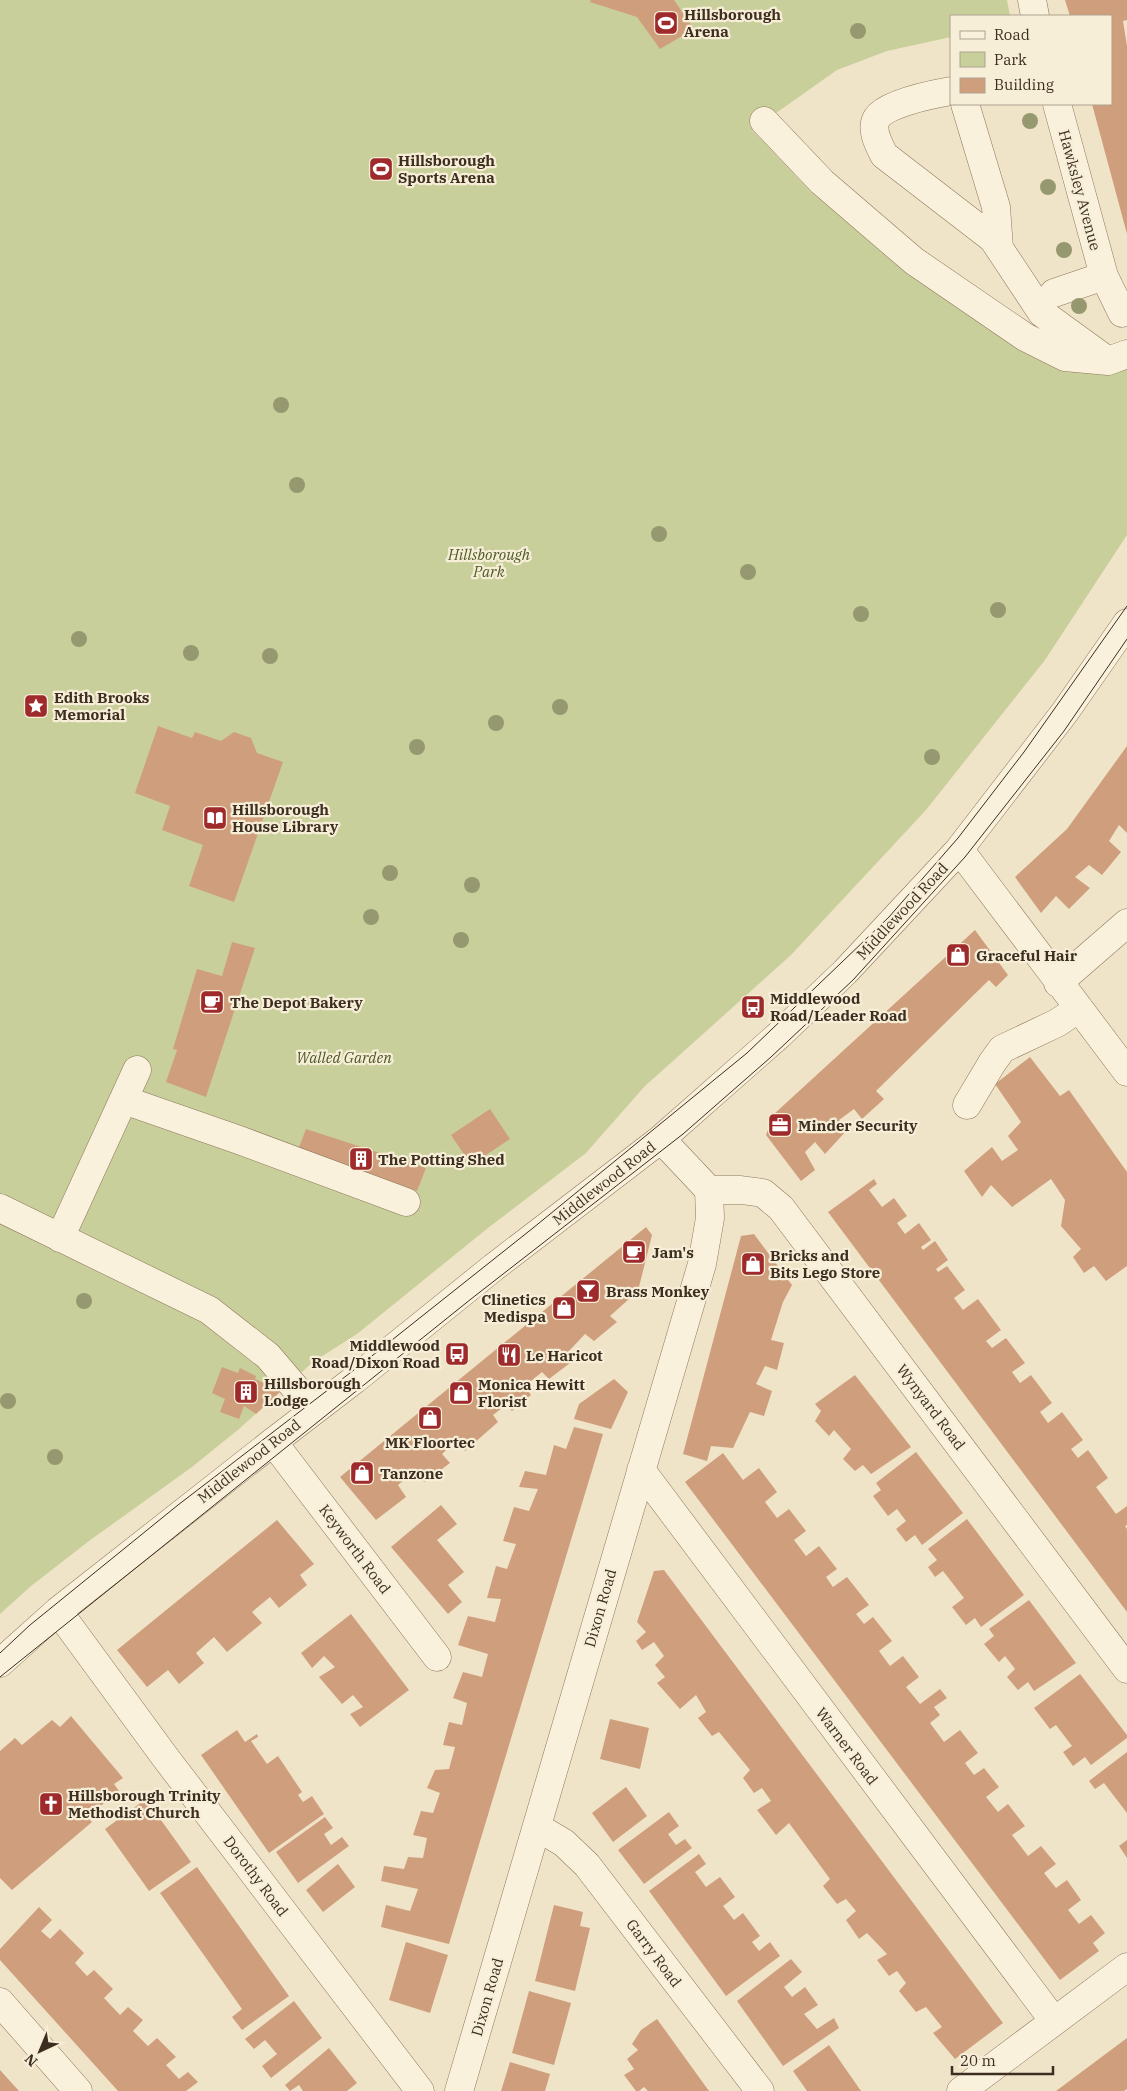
<svg xmlns="http://www.w3.org/2000/svg" width="1127" height="2091" viewBox="0 0 1127 2091" font-family="'IBM Plex Serif',serif">
	<style>
		.green { fill: #c9cf9b }
		.building { fill: #cf9f7d }
		.lines { fill: none; stroke-linecap: round; stroke-linejoin: round }
		.minor-casing { stroke: #8d765c; stroke-width: 29 }
		.minor { stroke: #faf1dc; stroke-width: 28 }
		.tram { stroke: #3d2e20; stroke-width: 1 }
		.tree { fill: #96986f }
		.labels { text-anchor: middle; dominant-baseline: central; stroke-width: 4.5; stroke-linejoin: round; paint-order: stroke }
		.poi-label { font-size: 15px; font-weight: bold; fill: #3d2e20; stroke: #f7eed8; text-anchor: start }
		.street-label { font-size: 15px; fill: #3d2e20; stroke: #f7eed8 }
		.park-label { font-size: 15px; font-style: italic; fill: #4d5a26; stroke: #f7eed8 }
	</style>
	<rect width="100%" height="100%" fill="#f0e4c8"/>
	<path class="green" d="M0,0H1007L1010,16H951V37L887,51L837,70L752,130L811,192L908,273L1020,347L1127,363V535L1045,660L926,810L791,955L644,1087L586,1153L488,1228L357,1334L313,1362L239,1429L192,1467L89,1541L31,1586L0,1614Z"/>
	<path class="building" d="M591,0H674L694,29L660,49L637,17L590,2Z
		M1065,0H1127V20L1123,21L1127,46V234L1092,104H1111V16H1070Z
		M158,726L192,738L195,732L221,741L234,732L251,738L257,753L283,762L234,902L189,886L203,845L162,830L170,806L135,793Z
		M1127,746V833L1119,825L1109,841L1121,852L1102,875L1089,865L1075,877L1090,888L1069,909L1056,896L1041,913L1015,877L1067,829Z
		M975,930L1008,975L996,987L989,980L876,1091L884,1099L862,1119L854,1109L839,1120L848,1129L825,1154L815,1142L805,1152L815,1170L801,1181L766,1135L774,1114Z
		M232,942L255,948L206,1097L166,1082L177,1050L173,1049L197,969L222,976Z
		M1030,1057L1060,1096L1069,1090L1127,1172V1266L1106,1281L1094,1266L1084,1273L1073,1257L1081,1249L1061,1226L1065,1200L1051,1179L1012,1207L991,1185L982,1197L964,1171L992,1147L1002,1161L1018,1150L1008,1136L1021,1122L995,1084Z
		M490,1109L510,1139L471,1165L451,1135Z
		M306,1129L426,1168L417,1191L298,1150Z
		M874,1179L877,1184L869,1190L882,1207L894,1198L907,1216L897,1223L905,1234L919,1223L931,1240L921,1247L923,1250L935,1241L948,1260L936,1269L938,1272L947,1266L965,1290L954,1298L963,1310L978,1299L1001,1330L986,1341L992,1348L1006,1338L1025,1363L1012,1372L1020,1383L1031,1375L1052,1403L1040,1412L1048,1423L1062,1412L1083,1440L1071,1449L1078,1458L1088,1450L1108,1478L1096,1487L1116,1514L1127,1506V1525L1125,1526L1127,1529V1612L828,1212Z
		M646,1227L652,1235L638,1291L610,1316L617,1322L594,1341L585,1334L568,1352L574,1360L549,1379L542,1372L525,1386L531,1395L512,1411L506,1405L493,1415L498,1422L465,1451L457,1440L442,1454L450,1463L425,1482L414,1472L398,1485L406,1497L376,1520L340,1477Z
		M754,1234L792,1285L783,1302L771,1340L784,1343L777,1370L765,1366L756,1384L772,1391L764,1416L750,1412L733,1448L711,1446L707,1461L683,1454L741,1236Z
		M222,1367L238,1373L240,1368L256,1376L255,1379L281,1391L256,1414L244,1406L239,1419L220,1412L225,1399L212,1393Z
		M855,1375L911,1447L871,1474L863,1465L855,1471L843,1459L851,1449L834,1430L829,1436L815,1421L821,1411L815,1404Z
		M614,1379L628,1392L611,1429L574,1419L579,1404Z
		M574,1427L603,1434L449,1944L381,1927L386,1905L410,1911L418,1889L381,1881L384,1866L404,1869L408,1857L423,1858L427,1838L413,1835L421,1811L433,1813L440,1793L427,1788L435,1770L449,1769L455,1747L443,1745L449,1722L462,1725L467,1703L453,1698L463,1672L482,1677L488,1654L458,1645L468,1616L495,1622L501,1599L487,1598L496,1566L507,1569L516,1544L503,1541L514,1507L529,1511L538,1489L519,1487L525,1471L546,1475L554,1445L566,1449Z
		M916,1452L963,1513L922,1545L915,1535L906,1542L896,1529L906,1521L897,1509L888,1516L873,1496L881,1490L876,1483Z
		M723,1453L743,1480L759,1468L777,1492L765,1502L777,1518L789,1509L806,1531L794,1540L806,1556L819,1546L837,1569L826,1577L833,1587L847,1577L869,1605L856,1614L864,1624L873,1617L892,1641L879,1651L890,1666L903,1656L919,1677L906,1687L920,1704L940,1689L947,1698L934,1707L940,1715L930,1723L944,1742L960,1730L978,1753L965,1763L974,1775L984,1768L999,1787L986,1797L998,1812L1008,1804L1025,1826L1012,1835L1028,1856L1041,1846L1056,1864L1044,1873L1056,1888L1067,1880L1081,1900L1068,1910L1079,1924L1091,1915L1105,1933L1093,1943L1099,1951L1060,1980L685,1482Z
		M441,1505L457,1524L437,1540L464,1572L448,1585L462,1602L448,1614L391,1547Z
		M967,1519L1024,1595L981,1627L975,1618L966,1625L952,1607L964,1598L943,1571L935,1577L928,1567L937,1560L928,1549Z
		M277,1520L314,1564L300,1575L307,1585L279,1608L270,1597L252,1612L262,1623L227,1652L214,1637L196,1653L204,1663L179,1684L168,1670L147,1687L117,1650Z
		M664,1570L1003,2023L955,2059L933,2033L942,2027L926,2007L916,2012L899,1991L906,1983L897,1971L889,1976L877,1960L887,1954L867,1933L859,1939L846,1920L856,1911L846,1899L837,1904L823,1886L830,1879L789,1823L776,1835L757,1810L771,1801L762,1788L754,1793L743,1778L750,1770L719,1732L712,1736L698,1718L706,1712L696,1695L680,1709L657,1683L665,1677L655,1665L664,1656L654,1642L642,1650L636,1641L646,1632L637,1622L654,1571Z
		M1029,1600L1076,1663L1034,1691L1028,1682L1018,1690L1007,1677L1015,1669L1005,1656L999,1662L984,1644L994,1636L989,1629Z
		M351,1614L409,1690L360,1727L350,1714L363,1707L353,1695L342,1704L319,1677L335,1667L324,1656L312,1668L301,1653Z
		M1080,1674L1127,1735V1738L1091,1765L1085,1757L1073,1766L1063,1752L1072,1746L1056,1725L1050,1729L1034,1708Z
		M71,1716L123,1778L114,1784L119,1791L87,1817L92,1822L12,1890L0,1878V1751L15,1738L22,1745L52,1720L60,1727Z
		M610,1719L649,1728L640,1769L600,1759Z
		M237,1730L245,1742L257,1734L258,1737L251,1741L267,1764L278,1756L302,1792L298,1795L303,1802L312,1796L324,1814L269,1853L201,1755Z
		M1127,1752V1813L1104,1783L1095,1789L1089,1781Z
		M626,1787L647,1816L613,1842L592,1813Z
		M146,1799L191,1862L149,1891L105,1829Z
		M669,1812L679,1826L668,1834L676,1845L685,1839L692,1848L644,1884L618,1850Z
		M325,1817L333,1828L324,1834L331,1845L342,1837L349,1846L298,1883L276,1852Z
		M1127,1840V1858L1119,1846Z
		M699,1854L706,1864L695,1872L706,1887L720,1877L735,1897L723,1906L734,1920L743,1913L760,1936L752,1942L759,1951L770,1942L780,1956L726,1996L649,1891Z
		M338,1864L355,1887L323,1912L306,1890Z
		M197,1867L289,1996L242,2030L232,2017L242,2009L160,1893Z
		M554,1905L583,1912L580,1926L590,1928L575,1991L535,1981Z
		M39,1907L52,1920L41,1931L50,1939L60,1929L84,1953L75,1963L87,1976L94,1970L113,1989L104,1998L120,2015L128,2007L143,2020L133,2031L148,2046L157,2038L176,2057L166,2065L179,2079L188,2072L198,2082L186,2091H118L0,1960V1949Z
		M406,1942L448,1955L430,2013L389,2000Z
		M791,1959L802,1972L784,1987L792,1997L805,1987L818,2005L804,2014L817,2029L834,2018L839,2028L783,2066L737,2001Z
		M529,1991L571,2003L554,2065L512,2053Z
		M294,2001L322,2038L271,2078L262,2066L277,2054L265,2040L254,2049L245,2039Z
		M657,2019L709,2091H648L644,2087L639,2091H636L624,2075L634,2069L627,2059L638,2050L632,2044L641,2030Z
		M1127,2038V2089L1124,2091H1056Z
		M829,2045L861,2091H807L793,2071Z
		M329,2048L357,2083L347,2091H303L299,2085L290,2091L285,2085Z
		M510,2062L550,2074L545,2091H501Z
		M0,2070L19,2091H0Z"/>
	<g class="lines">
		<defs>
			<path id="minor" d="M1032,0L1035,16
				M951,91C934,94 886,103 877,118C870,129 879,145 884,155L993,239L1042,313L1108,361
				M965,104L996,207L999,248
				M1057,104L1104,276L1122,313
				M764,121L822,182L914,261L1025,337L1065,357L1108,361L1127,354
				M1054,293L1104,276
				M958,851L965,857L1127,1072
				M1058,983L1127,923
				M124,1100L239,1140L406,1202
				M967,1105L992,1063L1002,1049L1057,1023L1078,1009
				M709,1190H741L763,1193L781,1208L1127,1669
				M0,1208L209,1310L268,1356L314,1410
				M60,1238L137,1070
				M273,1442L437,1657
				M641,1470L1054,2021
				M58,1611L165,1757L420,2091
				M0,1663L58,1611L273,1442L354,1380L494,1267L661,1139L779,1035L845,972L958,851L1065,712L1127,623
				M537,1827L564,1843L587,1865L760,2091
				M0,2002L78,2091
				M459,2091L702,1264L710,1218L709,1190L661,1139
				M961,2091L1127,1967"/>
		</defs>
		<use href="#minor" class="minor-casing"/>
		<use href="#minor" class="minor"/>
		<path class="tram" d="M0,1653L30,1625L178,1505L363,1363L533,1228L747,1053L889,917L958,838L1024,752L1127,606
			M0,1677L471,1299L683,1134L771,1057L853,980L965,857L1064,731L1127,639"/>
	</g>
	<g class="tree">
		<circle cx="858" cy="31" r="8"/>
		<circle cx="1030" cy="121" r="8"/>
		<circle cx="1048" cy="187" r="8"/>
		<circle cx="1064" cy="250" r="8"/>
		<circle cx="1079" cy="306" r="8"/>
		<circle cx="281" cy="405" r="8"/>
		<circle cx="297" cy="485" r="8"/>
		<circle cx="659" cy="534" r="8"/>
		<circle cx="748" cy="572" r="8"/>
		<circle cx="998" cy="610" r="8"/>
		<circle cx="861" cy="614" r="8"/>
		<circle cx="79" cy="639" r="8"/>
		<circle cx="191" cy="653" r="8"/>
		<circle cx="270" cy="656" r="8"/>
		<circle cx="560" cy="707" r="8"/>
		<circle cx="496" cy="723" r="8"/>
		<circle cx="417" cy="747" r="8"/>
		<circle cx="932" cy="757" r="8"/>
		<circle cx="390" cy="873" r="8"/>
		<circle cx="472" cy="885" r="8"/>
		<circle cx="371" cy="917" r="8"/>
		<circle cx="461" cy="940" r="8"/>
		<circle cx="84" cy="1301" r="8"/>
		<circle cx="8" cy="1401" r="8"/>
		<circle cx="55" cy="1457" r="8"/>
	</g>
	<defs>
		<symbol id="stadium-square" viewBox="-11 -11 22 22"><rect x="-9" y="-9" width="18" height="18" rx="4" fill="#9e2a2b" stroke="#f7eed8"/><path d="M0-5a6.5 5 0 1 0 0 10a6.5 5 0 1 0 0-10ZM-3.5-1.8h7v3.6h-7Z" fill="#fff"/></symbol>
		<symbol id="sight-square" viewBox="-11 -11 22 22"><rect x="-9" y="-9" width="18" height="18" rx="4" fill="#9e2a2b" stroke="#f7eed8"/><path d="M0-6L1.8-2.2L6-1.7L2.9 1.2L3.7 5.4L0 3.3L-3.7 5.4L-2.9 1.2L-6-1.7L-1.8-2.2Z" fill="#fff"/></symbol>
		<symbol id="library-square" viewBox="-11 -11 22 22"><rect x="-9" y="-9" width="18" height="18" rx="4" fill="#9e2a2b" stroke="#f7eed8"/><path d="M-6-4Q-3-5.5-.7-3.5V5Q-3 3-6 4ZM6-4Q3-5.5 .7-3.5V5Q3 3 6 4Z" fill="#fff"/></symbol>
		<symbol id="shop-square" viewBox="-11 -11 22 22"><rect x="-9" y="-9" width="18" height="18" rx="4" fill="#9e2a2b" stroke="#f7eed8"/><path d="M-5-2.5h2.3a2.7 3.5 0 0 1 5.4 0H5L5.5 6h-11ZM-1.5-2.5h3a1.5 2.3 0 0 0-3 0Z" fill="#fff"/></symbol>
		<symbol id="cafe-square" viewBox="-11 -11 22 22"><rect x="-9" y="-9" width="18" height="18" rx="4" fill="#9e2a2b" stroke="#f7eed8"/><path d="M-5.5-4.5H6V0H3Q3 3.5 0 3.5H-2.5Q-5.5 3.5-5.5 0ZM3-3.2v2h1.7v-2ZM-6 4.5H4V6H-6Z" fill="#fff"/></symbol>
		<symbol id="bus-square" viewBox="-11 -11 22 22"><rect x="-9" y="-9" width="18" height="18" rx="4" fill="#9e2a2b" stroke="#f7eed8"/><path d="M-5-6H5V4H4V6H2V4H-2V6H-4V4H-5ZM-3.5-4V0h7V-4ZM-3.5 1.2v1.5H-2V1.2ZM2 1.2v1.5H3.5V1.2Z" fill="#fff"/></symbol>
		<symbol id="office-square" viewBox="-11 -11 22 22"><rect x="-9" y="-9" width="18" height="18" rx="4" fill="#9e2a2b" stroke="#f7eed8"/><path d="M-6-3h4V-5.5h4V-3h4V5H-6ZM-1-4.5V-3h2v-1.5ZM-6 0V1H6V0Z" fill="#fff"/></symbol>
		<symbol id="building-square" viewBox="-11 -11 22 22"><rect x="-9" y="-9" width="18" height="18" rx="4" fill="#9e2a2b" stroke="#f7eed8"/><path d="M-4-6H4V6H1V3H-1V6H-4ZM-2.5-4.3h1.7v1.8h-1.7ZM.8-4.3h1.7v1.8H.8ZM-2.5-1h1.7V.8h-1.7ZM.8-1h1.7V.8H.8Z" fill="#fff"/></symbol>
		<symbol id="bar-square" viewBox="-11 -11 22 22"><rect x="-9" y="-9" width="18" height="18" rx="4" fill="#9e2a2b" stroke="#f7eed8"/><path d="M-6-5H6L.8 .8V4.5H3.5V6h-7V4.5H-.8V.8Z" fill="#fff"/></symbol>
		<symbol id="restaurant-square" viewBox="-11 -11 22 22"><rect x="-9" y="-9" width="18" height="18" rx="4" fill="#9e2a2b" stroke="#f7eed8"/><path d="M-5-6h1v4h1v-4h1v4h1v-4h1v5L-1.5 .5V6h-2V.5L-5-1ZM5-6V6H3V1.5H1.5Q1.5-4 5-6Z" fill="#fff"/></symbol>
		<symbol id="church-square" viewBox="-11 -11 22 22"><rect x="-9" y="-9" width="18" height="18" rx="4" fill="#9e2a2b" stroke="#f7eed8"/><path d="M-1.2-6h2.4v3.5h3.3v2.4h-3.3V6h-2.4V-.1h-3.3v-2.4h3.3Z" fill="#fff"/></symbol>
	</defs>
	<g fill-rule="evenodd">
		<use href="#stadium-square" x="652" y="9" width="28" height="28"/>
		<use href="#stadium-square" x="367" y="155" width="28" height="28"/>
		<use href="#sight-square" x="22" y="692" width="28" height="28"/>
		<use href="#library-square" x="201" y="804" width="28" height="28"/>
		<use href="#shop-square" x="944" y="941" width="28" height="28"/>
		<use href="#cafe-square" x="198" y="988" width="28" height="28"/>
		<use href="#bus-square" x="739" y="993" width="28" height="28"/>
		<use href="#office-square" x="766" y="1111" width="28" height="28"/>
		<use href="#building-square" x="347" y="1145" width="28" height="28"/>
		<use href="#cafe-square" x="620" y="1238" width="28" height="28"/>
		<use href="#shop-square" x="739" y="1250" width="28" height="28"/>
		<use href="#bar-square" x="574" y="1277" width="28" height="28"/>
		<use href="#shop-square" x="550" y="1294" width="28" height="28"/>
		<use href="#bus-square" x="443" y="1340" width="28" height="28"/>
		<use href="#restaurant-square" x="495" y="1341" width="28" height="28"/>
		<use href="#building-square" x="232" y="1378" width="28" height="28"/>
		<use href="#shop-square" x="447" y="1379" width="28" height="28"/>
		<use href="#shop-square" x="416" y="1404" width="28" height="28"/>
		<use href="#shop-square" x="348" y="1459" width="28" height="28"/>
		<use href="#church-square" x="37" y="1790" width="28" height="28"/>
	</g>
	<g class="labels">
		<g class="poi-label">
			<text x="684" y="14">Hillsborough<tspan x="684" dy="17">Arena</tspan></text>
			<text x="398" y="160">Hillsborough<tspan x="398" dy="17">Sports Arena</tspan></text>
			<text x="54" y="697">Edith Brooks<tspan x="54" dy="17">Memorial</tspan></text>
			<text x="232" y="809">Hillsborough<tspan x="232" dy="17">House Library</tspan></text>
			<text x="976" y="955">Graceful Hair</text>
			<text x="770" y="998">Middlewood<tspan x="770" dy="17">Road/Leader Road</tspan></text>
			<text x="230" y="1002">The Depot Bakery</text>
			<text x="798" y="1125">Minder Security</text>
			<text x="378" y="1159">The Potting Shed</text>
			<text x="652" y="1252">Jam's</text>
			<text x="770" y="1255">Bricks and<tspan x="770" dy="17">Bits Lego Store</tspan></text>
			<text x="606" y="1291">Brass Monkey</text>
			<text x="546" y="1299" text-anchor="end">Clinetics<tspan x="546" dy="17">Medispa</tspan></text>
			<text x="440" y="1345" text-anchor="end">Middlewood<tspan x="440" dy="17">Road/Dixon Road</tspan></text>
			<text x="526" y="1355">Le Haricot</text>
			<text x="264" y="1383">Hillsborough<tspan x="264" dy="17">Lodge</tspan></text>
			<text x="478" y="1384">Monica Hewitt<tspan x="478" dy="17">Florist</tspan></text>
			<text x="430" y="1442" text-anchor="middle">MK Floortec</text>
			<text x="380" y="1473">Tanzone</text>
			<text x="68" y="1795">Hillsborough Trinity<tspan x="68" dy="17">Methodist Church</tspan></text>
		</g>
		<g class="street-label">
			<text transform="translate(1080 190) rotate(75)">Hawksley Avenue</text>
			<text transform="translate(902 911) rotate(-47)">Middlewood Road</text>
			<text transform="translate(604 1183) rotate(-38)">Middlewood Road</text>
			<text transform="translate(931 1407) rotate(53)">Wynyard Road</text>
			<text transform="translate(249 1461) rotate(-38)">Middlewood Road</text>
			<text transform="translate(355 1549) rotate(53)">Keyworth Road</text>
			<text transform="translate(600 1608) rotate(-74)">Dixon Road</text>
			<text transform="translate(847 1746) rotate(53)">Warner Road</text>
			<text transform="translate(256 1876) rotate(53)">Dorothy Road</text>
			<text transform="translate(654 1953) rotate(53)">Garry Road</text>
			<text transform="translate(487 1997) rotate(-74)">Dixon Road</text>
		</g>
		<g class="park-label">
			<text x="489" y="554">Hillsborough<tspan x="489" dy="17">Park</tspan></text>
			<text x="344" y="1057">Walled Garden</text>
		</g>
	</g>
	<rect x="950" y="15" width="162" height="90" fill="#f7eed8" stroke="#ada18e"/>
	<rect x="960" y="31" width="25" height="8" fill="#faf1dc" stroke="#ada18e"/>
	<text x="994" y="40" font-size="15" fill="#3d2e20">Road</text>
	<rect x="960" y="52" width="25" height="15" fill="#c9cf9b" stroke="#ada18e"/>
	<text x="994" y="65" font-size="15" fill="#3d2e20">Park</text>
	<rect x="960" y="78" width="25" height="15" fill="#cf9f7d" stroke="#ada18e"/>
	<text x="994" y="90" font-size="15" fill="#3d2e20">Building</text>
	<g transform="translate(40 2051) rotate(224)" stroke="#f7eed8" stroke-width="4" paint-order="stroke">
	<path d="M0-4L9 19L0 12L-9 19Z" fill="#3d2e20"/>
	<text y="-8" font-size="14" font-weight="bold" text-anchor="middle" fill="#3d2e20">N</text>
	</g>
	<path d="M952 2066v8h101v-8" fill="none" stroke="#3d2e20" stroke-width="2.5"/>
	<text x="960" y="2066" font-size="15" fill="#3d2e20" stroke="#f7eed8" stroke-width="4" paint-order="stroke">20 m</text>
</svg>
